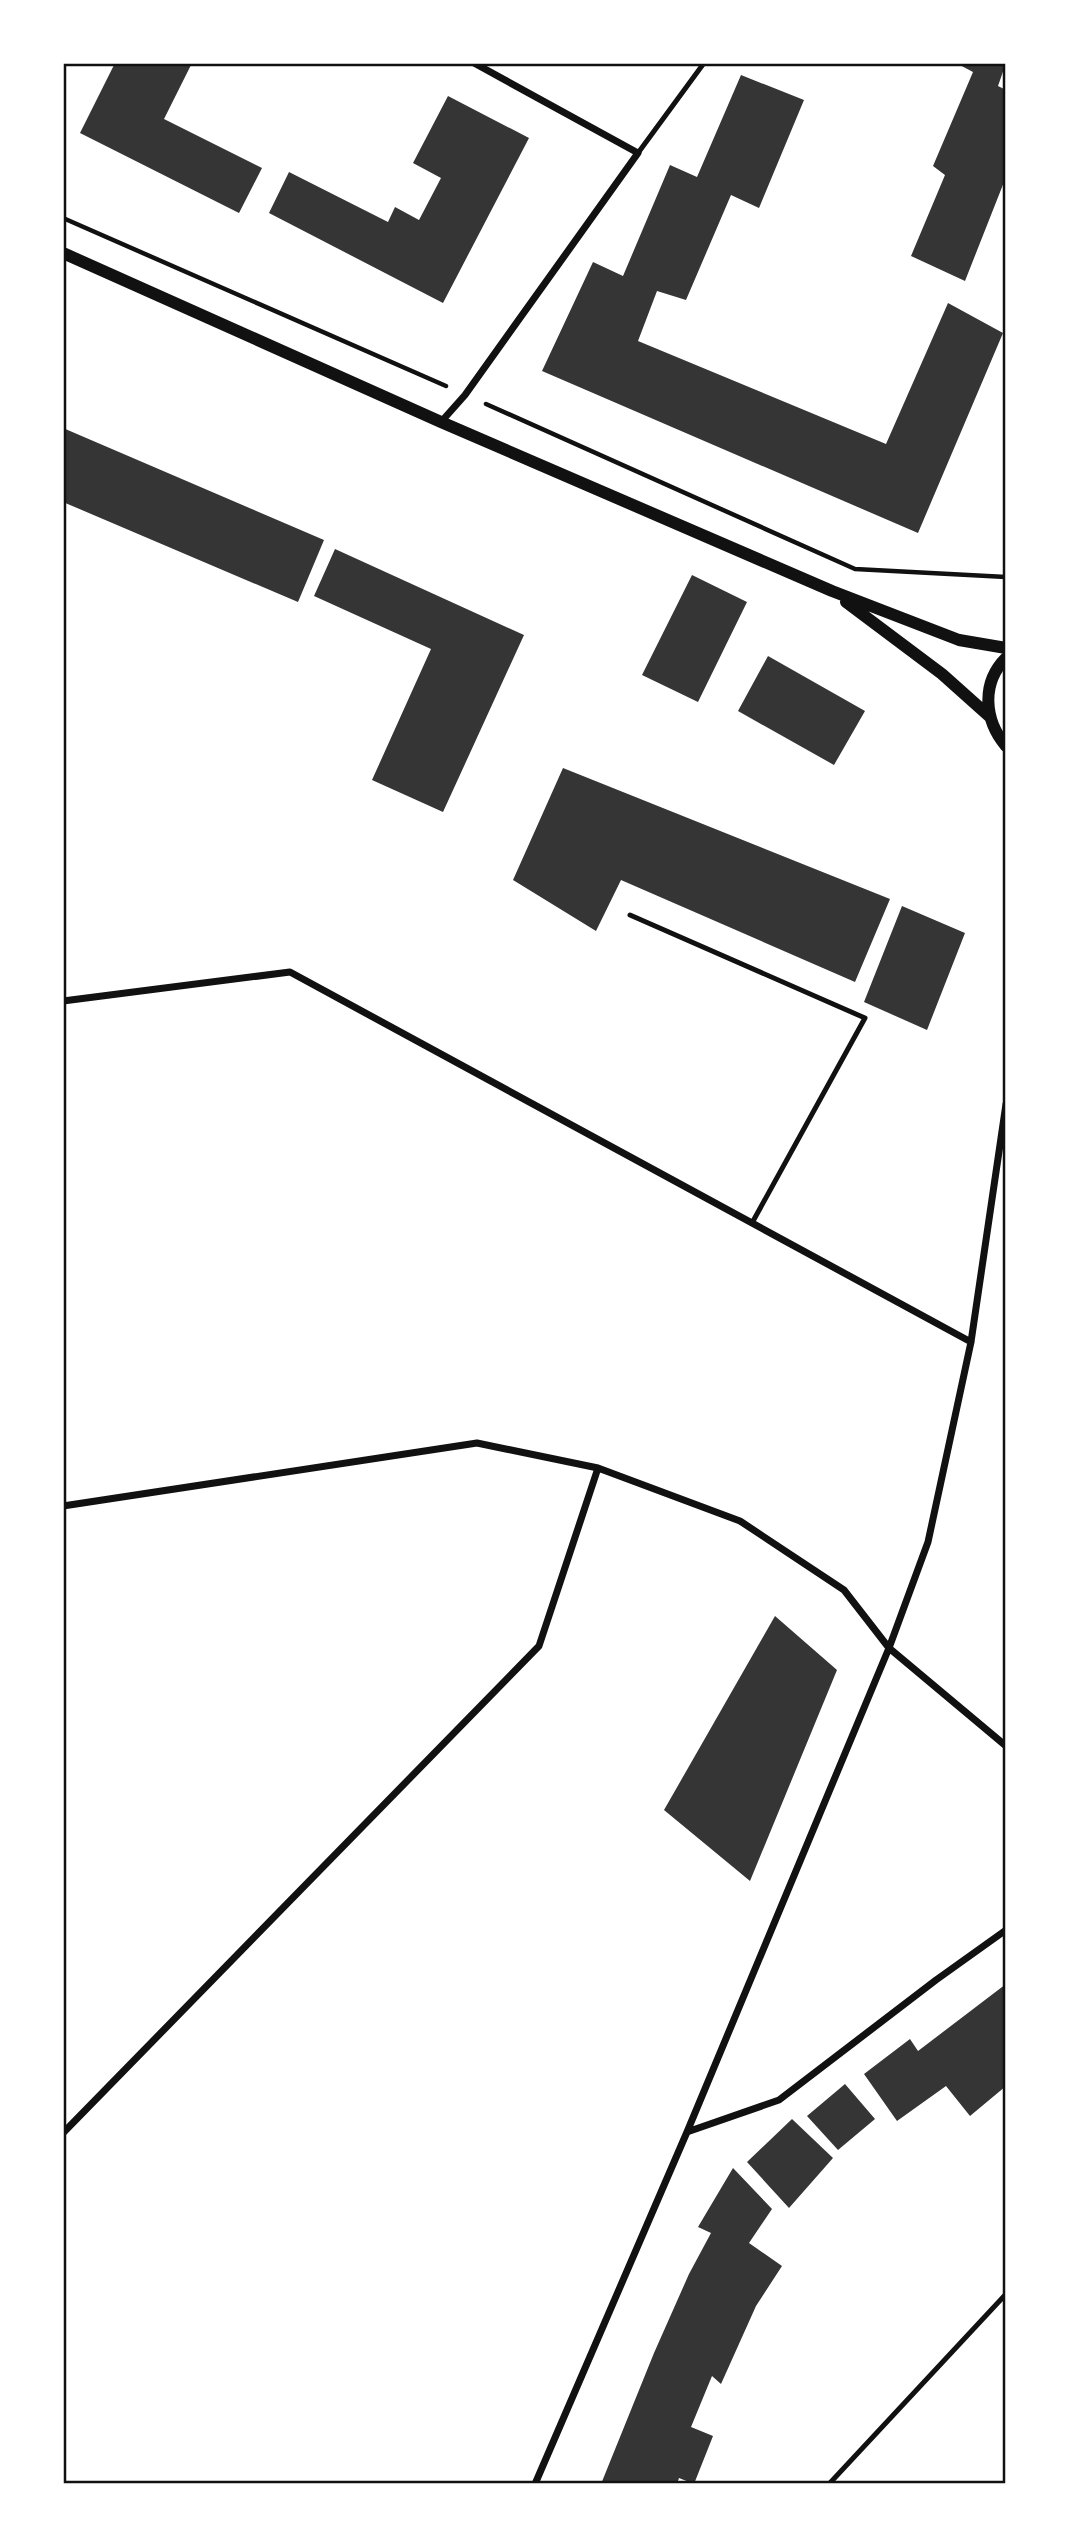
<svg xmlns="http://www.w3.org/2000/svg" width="1069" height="2547" viewBox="0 0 1069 2547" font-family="Quicksand,sans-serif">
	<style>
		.building { fill: #353535 }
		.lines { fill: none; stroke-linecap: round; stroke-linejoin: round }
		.path { stroke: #111; stroke-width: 4.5 }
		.service { stroke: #111; stroke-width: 5 }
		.minor { stroke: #111; stroke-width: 7 }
		.tertiary { stroke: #111; stroke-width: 12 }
		.neatline { fill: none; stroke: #111; stroke-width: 2.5 }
	</style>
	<rect width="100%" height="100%" fill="#fff"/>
	<path class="building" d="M115,63H192L164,119L262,168L239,213L80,133Z
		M956,63H1006L998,86L1006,90V177L965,281L911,256L945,175L933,166L973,72Z
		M741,75L804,100L759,208L731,195L686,300L657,291L638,341L886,444L948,303L1003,333L918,533L542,371L593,262L623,276L670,165L697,177Z
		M448,96L529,138L443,303L269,213L289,172L388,222L395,207L419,220L441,178L413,163Z
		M63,428L324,540L298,602L63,502Z
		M335,549L524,635L443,812L372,780L431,649L314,596Z
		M692,575L747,602L698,702L642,675Z
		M768,656L865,711L834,765L738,711Z
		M563,768L890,899L855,982L621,880L596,931L513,880Z
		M902,906L965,933L927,1030L864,1002Z
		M775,1616L837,1670L750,1881L664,1810Z
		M1006,1984V2086L970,2116L946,2086L897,2121L864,2074L910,2039L918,2051Z
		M845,2084L875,2119L838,2150L807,2116Z
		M792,2119L833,2158L789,2208L747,2162Z
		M733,2168L772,2209L749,2243L782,2266L756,2306L721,2384L712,2376L691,2427L713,2436L694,2484L679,2478L677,2484H601L654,2353L689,2274L711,2233L698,2227Z"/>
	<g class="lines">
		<path class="path" d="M63,218L446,386
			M486,404L855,569L1006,577"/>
		<path class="service" d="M638,153L704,63
			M630,915L865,1018L752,1223
			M829,2484L1006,2294"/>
		<path class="minor" d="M441,422L465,395L638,153L474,63
			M63,1001L290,972L971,1342
			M63,1506L477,1443L598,1468L740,1521L844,1590L889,1648L1006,1746
			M687,2132L779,2100L936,1980L1006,1930
			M63,2133L539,1646L598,1468
			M535,2484L687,2132L889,1648L928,1542L971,1342L1006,1104"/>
		<path class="tertiary" d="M63,253L441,422L832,591L959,640L1006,648
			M846,602L942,674L989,716
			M1006,658C981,683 984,720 1006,746"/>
	</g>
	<rect width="1069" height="2547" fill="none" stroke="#ffffff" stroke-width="130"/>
	<rect x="65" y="65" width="939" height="2417" class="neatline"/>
</svg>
